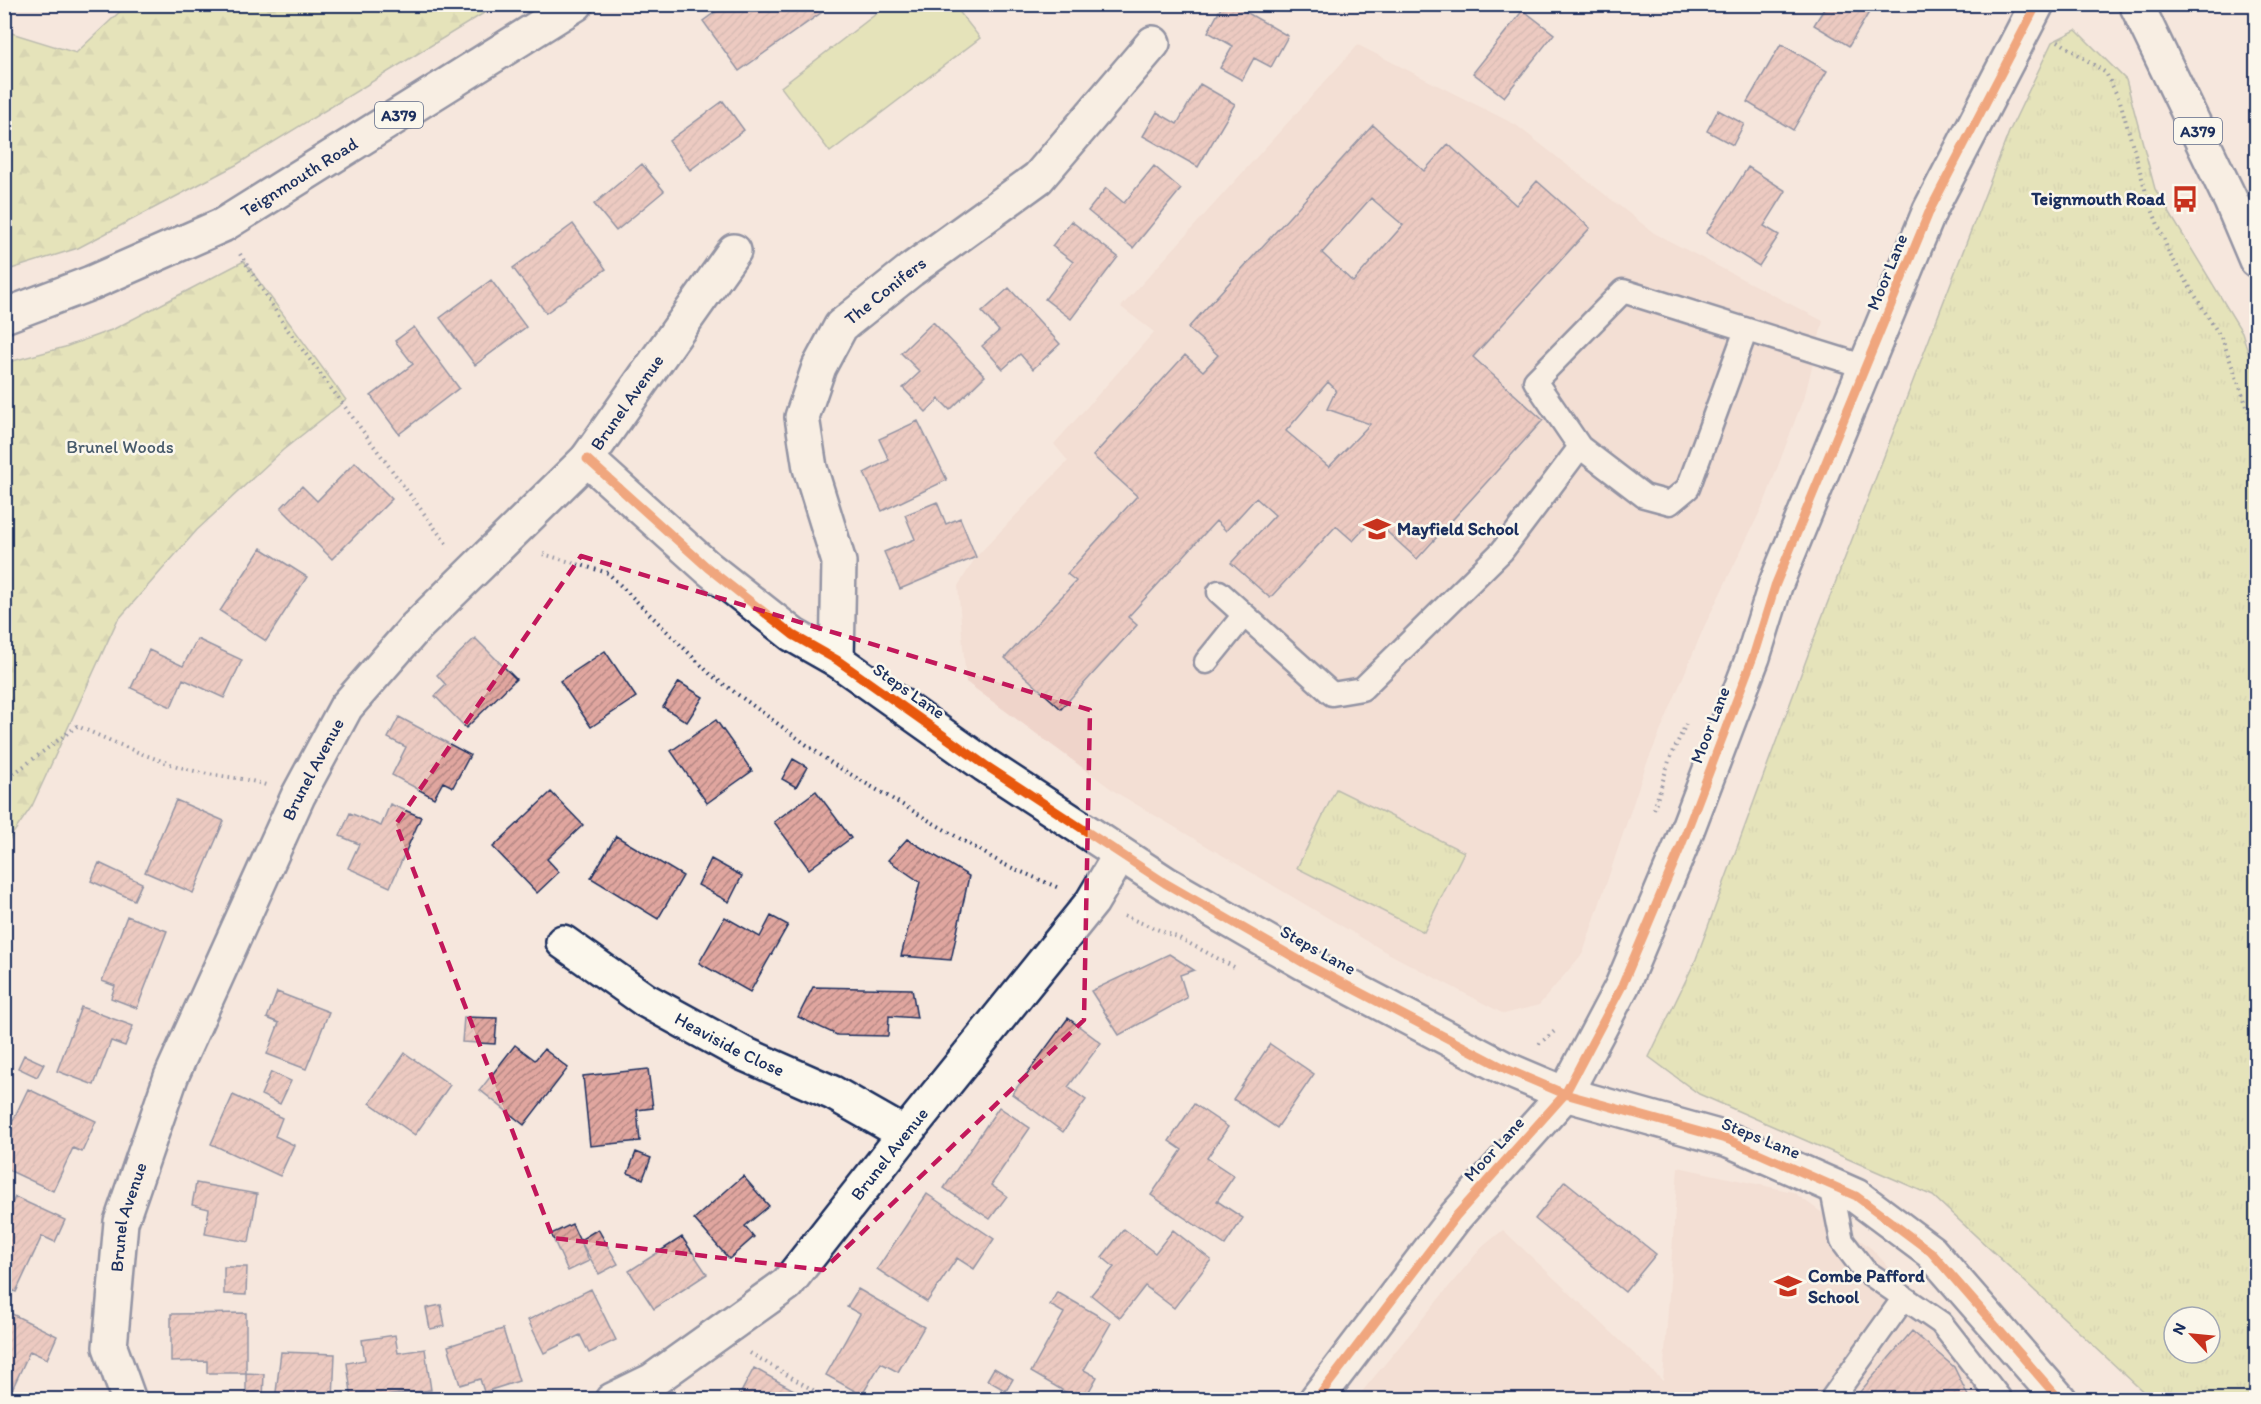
<svg xmlns="http://www.w3.org/2000/svg" width="2261" height="1404" viewBox="0 0 2261 1404" font-family="Itim,sans-serif">
	<style>
		.built { fill: #efd4ca }
		.forest { fill: url(#forest-firs); stroke: #768678; stroke-width: 1.5 }
		.park { fill: url(#park-tufts); stroke: #768678; stroke-width: 1.5; fill-rule: evenodd }
		.garden { fill: #d1de91; stroke: #768678; stroke-width: 1.5 }
		.building { fill: url(#building-hatch); stroke: #1b2f5e; stroke-width: 1.5; fill-rule: evenodd }
		.lines { fill: none; stroke-linecap: round; stroke-linejoin: round }
		.lane-casing { stroke: #1b2f5e; stroke-width: 27 }
		.street-casing { stroke: #1b2f5e; stroke-width: 38 }
		.secondary-casing { stroke: #1b2f5e; stroke-width: 38 }
		.primary-casing { stroke: #1b2f5e; stroke-width: 38 }
		.path { stroke: #1b2f5e; stroke-width: 4; stroke-dasharray: 1.5 4.5; stroke-linecap: butt }
		.lane { stroke: #fbf7ec; stroke-width: 22 }
		.street { stroke: #fbf7ec; stroke-width: 33 }
		.secondary { stroke: #fbf7ec; stroke-width: 33 }
		.primary { stroke: #fbf7ec; stroke-width: 33 }
		.cycleway-casing { stroke: #fbf7ec; stroke-width: 13 }
		.cycleway { stroke: #e8590c; stroke-width: 9 }
		.marked { fill: none; stroke: #c2185b; stroke-width: 4.5; stroke-dasharray: 12 8; stroke-linejoin: round }
		.labels { text-anchor: middle; dominant-baseline: central; stroke-width: 5; stroke-linejoin: round; paint-order: stroke }
		.shield { fill: #fbf7ec; stroke: #5e6b89; stroke-width: 1.5 }
		.shield-label { font-size: 16px; font-weight: bold; fill: #1b2f5e }
		.street-label { font-size: 18px; fill: #1b2f5e; stroke: #fbf7ec }
		.poi-label { font-size: 18px; font-weight: bold; fill: #1b2f5e; stroke: #fbf7ec; text-anchor: start }
		.park-label { font-size: 18px; fill: #485b6b; stroke: #fbf7ec }
	</style>
	<defs>
		<pattern id="forest-firs" width="22" height="20" patternUnits="userSpaceOnUse" patternTransform="scale(1.5)"><rect width="22" height="20" fill="#d1de91"/><path d="M5 1l3.5 6h-7zM16 11l3.5 6h-7z" fill="#b3bf7f"/></pattern>
		<pattern id="park-tufts" width="24" height="20" patternUnits="userSpaceOnUse" patternTransform="scale(1.5)"><rect width="24" height="20" fill="#d1de91"/><path d="M3 7l-1-3M5 7V3M7 7l1-3M15 17l-1-3M17 17v-4M19 17l1-3" fill="none" stroke="#b3bf7f"/></pattern>
		<pattern id="building-hatch" width="6" height="6" patternUnits="userSpaceOnUse" patternTransform="scale(1.5)"><rect width="6" height="6" fill="#e0a69f"/><path d="M-1 1l2-2M0 6l6-6M5 7l2-2" fill="none" stroke="#b58885"/></pattern>
	</defs>
	<rect width="100%" height="100%" fill="#f6e7dd"/>
	<filter id="ink" filterUnits="userSpaceOnUse"><feTurbulence type="fractalNoise" baseFrequency=".0167" numOctaves="2"/><feDisplacementMap in="SourceGraphic" scale="12" xChannelSelector="R" yChannelSelector="G"/><feConvolveMatrix kernelMatrix="1 2 1 2 8 2 1 2 1" color-interpolation-filters="sRGB"/></filter>
	<g filter="url(#ink)">
		<path class="built" d="M1358,45L1516,125L1654,233L1823,321L1806,391L1765,501L1704,627L1645,768L1583,953L1539,1005L1504,1014L1384,951L1117,793L966,682L958,586L976,557L1068,461L1054,444L1154,332L1121,307Z
			M1678,1167L1793,1192L1871,1248L2011,1399L1355,1400L1481,1248L1503,1230L1663,1381Z"/>
		<path class="forest" d="M128,4H497V5L236,165L78,248L5,271V31L76,53Z
			M244,261L346,400L283,450L197,530L117,621L32,806L5,845V363L65,347L114,329Z"/>
		<path class="park" d="M2076,30L2126,80L2155,189L2242,332L2256,379V1399H2151L1933,1196L1699,1094L1649,1057L1696,959L1819,625L2009,132L2052,42ZM2174,1317H2210V1353H2174Z
			M1336,789L1464,852L1424,932L1297,868Z"/>
		<path class="garden" d="M889,4L954,5L980,38L830,152L781,87Z"/>
		<path class="building" d="M726,4H821L825,10L739,71L703,21Z
			M1223,4H1232L1288,36L1271,67L1254,58L1242,80L1220,68L1233,46L1208,32Z
			M1827,4H1874L1849,46L1814,25Z
			M1523,10L1554,34L1504,97L1473,73Z
			M1781,44L1827,71L1793,130L1747,102Z
			M1200,84L1235,104L1198,167L1143,136L1157,112L1177,124Z
			M723,101L744,130L690,170L669,141Z
			M1718,110L1744,124L1733,145L1707,131Z
			M1373,125L1424,171L1448,144L1516,205L1537,181L1590,228L1473,357L1543,420L1417,559L1373,519L1353,541L1336,526L1270,598L1231,563L1275,515L1256,498L1226,531L1216,521L1128,617L1137,625L1061,709L1005,658L1076,581L1067,574L1137,496L1093,456L1185,355L1203,371L1218,355L1188,328ZM1371,198L1403,225L1353,282L1322,253ZM1328,382L1336,390L1327,409L1370,424L1329,467L1286,431Z
			M642,164L664,191L616,231L594,204Z
			M1154,166L1181,189L1133,248L1088,211L1106,188L1124,203Z
			M1748,167L1786,191L1764,226L1779,235L1759,266L1706,233Z
			M1071,221L1118,257L1071,319L1045,299L1073,262L1052,246Z
			M573,224L606,269L546,313L513,268Z
			M491,280L526,327L475,365L440,318Z
			M1009,288L1060,344L1033,369L1020,354L1003,369L982,346L999,331L982,312Z
			M933,322L985,376L950,410L939,399L926,412L903,388L920,372L901,353Z
			M414,327L459,388L399,434L371,396L413,364L395,341Z
			M918,421L947,480L882,511L864,473L889,460L879,439Z
			M355,462L392,499L332,559L281,508L302,486L317,501Z
			M937,502L946,524L960,518L976,557L900,589L884,552L915,539L905,515Z
			M261,548L307,577L266,641L220,611Z
			M475,638L516,679L466,728L435,696L446,685L437,675Z
			M197,639L242,660L224,698L183,679L171,707L131,688L149,650L183,666Z
			M605,651L636,697L591,727L560,681Z
			M679,682L703,697L687,722L663,707Z
			M399,717L470,755L453,787L443,782L434,798L392,775L406,747L388,738Z
			M716,720L752,771L707,803L671,751Z
			M793,759L807,767L796,787L782,779Z
			M816,791L851,838L809,869L774,822Z
			M551,792L583,825L547,859L559,872L537,893L493,847Z
			M176,800L224,821L193,893L145,872Z
			M390,804L421,817L390,887L348,868L359,844L340,836L350,813L381,826Z
			M616,836L683,876L658,919L591,878Z
			M907,839L969,876L951,960L901,956L920,882L888,860Z
			M711,859L742,876L729,902L698,885Z
			M99,863L142,883L134,900L91,881Z
			M127,916L167,931L137,1008L111,998L115,986L102,981Z
			M771,916L788,925L750,992L699,963L725,917L760,937Z
			M1169,954L1194,970L1180,975L1187,998L1119,1035L1091,991Z
			M813,987L912,989L917,1018L889,1016L888,1036L837,1035L798,1017Z
			M277,992L329,1012L306,1069L267,1054L279,1023L267,1018Z
			M81,1007L133,1026L125,1046L111,1041L94,1085L57,1071Z
			M464,1017L497,1018L495,1044L462,1042Z
			M1068,1018L1101,1043L1068,1087L1086,1100L1063,1132L1012,1094Z
			M1270,1044L1314,1074L1277,1128L1233,1099Z
			M515,1045L535,1060L544,1049L568,1068L524,1125L480,1090Z
			M405,1053L450,1085L415,1135L370,1103Z
			M24,1055L44,1064L37,1077L18,1068Z
			M648,1069L653,1108L637,1110L640,1141L590,1146L583,1076Z
			M271,1072L291,1081L280,1104L261,1095Z
			M28,1089L96,1121L82,1152L73,1148L53,1191L4,1168V1139Z
			M233,1095L282,1118L275,1136L294,1145L280,1176L211,1144Z
			M1194,1104L1228,1127L1207,1158L1234,1176L1217,1201L1243,1218L1225,1245L1151,1195L1182,1150L1169,1141Z
			M999,1107L1030,1128L991,1185L1007,1196L990,1219L944,1188Z
			M636,1152L651,1158L643,1179L628,1173Z
			M743,1176L769,1206L745,1226L754,1237L729,1259L694,1219Z
			M1565,1181L1656,1254L1625,1292L1535,1219Z
			M196,1183L257,1194L249,1242L205,1234L209,1209L192,1205Z
			M927,1194L994,1239L974,1269L957,1258L927,1302L877,1269Z
			M15,1197L65,1220L55,1242L42,1236L16,1292L4,1287V1221Z
			M572,1224L589,1261L568,1271L551,1234Z
			M598,1229L618,1264L599,1274L580,1240Z
			M1124,1229L1155,1253L1173,1230L1211,1260L1174,1308L1145,1286L1120,1318L1091,1295L1114,1267L1102,1257Z
			M682,1237L707,1274L654,1309L629,1271Z
			M224,1267H247L246,1295L224,1294Z
			M591,1289L616,1340L589,1353L580,1335L544,1353L528,1320Z
			M858,1289L924,1327L898,1372L881,1363L862,1395L826,1375L860,1314L847,1307Z
			M1057,1292L1111,1323L1084,1370L1097,1377L1084,1400H1079L1031,1372L1064,1313L1050,1305Z
			M441,1305L445,1326L430,1329L426,1308Z
			M4,1310L57,1336L47,1359L30,1351L8,1398L4,1396Z
			M246,1313V1373H207V1361L171,1362V1314Z
			M503,1329L519,1381L484,1392L480,1379L460,1385L448,1346Z
			M1912,1331L1954,1367L1970,1400H1853Z
			M395,1335L398,1353L425,1349L431,1390L386,1396L387,1400H352L347,1363L365,1360L362,1340Z
			M281,1352L335,1354L333,1400H275Z
			M754,1368L812,1400H737Z
			M994,1368L1013,1379L1006,1391L987,1380Z
			M246,1373L264,1374L263,1399L246,1398Z"/>
		<g class="lines">
			<defs>
				<path id="lane" d="M1746,330L1688,488L1670,503L1644,496L1580,447L1535,381L1623,291L1866,367
					M1219,592L1332,694L1362,689L1502,551L1580,447
					M1206,662L1244,615
					M1831,1185L1842,1241L1864,1270L1941,1323L2001,1400
					M1831,1400L1904,1298"/>
				<g id="street">
					<path d="M587,459L708,568L793,635L837,660L985,765L1165,883L1304,963L1506,1069L1565,1094L1729,1140L1856,1196L1931,1252L2060,1400"/>
					<path id="s1" d="M837,660L839,562L810,468L802,417L819,367L841,326L911,270L1038,178L1153,43"/>
					<path id="s2" d="M563,942L645,1000L742,1053L833,1093L905,1134"/>
					<path id="s3" d="M129,1400L110,1347L121,1222L171,1077L298,796L346,707L416,627L587,459L734,251"/>
					<path id="s4" d="M612,1400L653,1380L787,1284L905,1134L1092,902L1120,855"/>
				</g>
				<path id="secondary" d="M1316,1400L1456,1216L1565,1094L1622,986L1681,846L1753,657L1775,586L1930,210L2037,4"/>
				<g id="primary">
					<path d="M2136,4L2231,201L2256,260"/>
					<path id="s5" d="M4,316L91,283L223,225L576,4"/>
				</g>
			</defs>
			<use href="#lane" class="lane-casing"/>
			<use href="#street" class="street-casing"/>
			<use href="#secondary" class="secondary-casing"/>
			<use href="#primary" class="primary-casing"/>
			<path class="path" d="M2058,41L2106,73L2120,101L2148,199L2169,253L2223,341L2256,431
				M240,254L285,326L448,546
				M543,554L608,573L711,675L833,764L1003,864L1059,888
				M4,781L77,726C118,744 159,763 203,773C224,777 245,778 266,785
				M1654,809L1669,761L1686,724
				M1124,916L1179,938L1234,967
				M1539,1044L1556,1030
				M750,1353L830,1400"/>
			<use href="#lane" class="lane"/>
			<use href="#street" class="street"/>
			<use href="#secondary" class="secondary"/>
			<use href="#primary" class="primary"/>
			<defs>
				<path id="cycleway" d="M587,459L708,568L793,635L837,660L985,765L1165,883L1304,963L1506,1069L1565,1094L1729,1140L1856,1196L1931,1252L2060,1400
					M1316,1400L1456,1216L1565,1094L1622,986L1681,846L1753,657L1775,586L1930,210L2037,4"/>
			</defs>
			<use href="#cycleway" class="cycleway-casing"/>
			<use href="#cycleway" class="cycleway"/>
		</g>
	</g>
	<path d="M0 0H2261V1404H0ZM581,556L1090,710L1084,1020L823,1270L553,1238L396,824Z" fill="#f6e7dd" fill-opacity=".55" fill-rule="evenodd"/>
	<path class="marked" d="M581,556L1090,710L1084,1020L823,1270L553,1238L396,824Z"/>
	<defs>
		<symbol id="bus-bare" viewBox="-9 -9 18 18"><path d="M-5-6H5V4H4V6H2V4H-2V6H-4V4H-5ZM-3.5-4V0h7V-4ZM-3.5 1.2v1.5H-2V1.2ZM2 1.2v1.5H3.5V1.2Z" fill="#c8321e" stroke="#fbf7ec" stroke-width="2.5" paint-order="stroke"/></symbol>
		<symbol id="school-bare" viewBox="-9 -9 18 18"><path d="M0-5L7-2L0 1L-7-2ZM-4 1L0 2.5L4 1V4Q0 6-4 4Z" fill="#c8321e" stroke="#fbf7ec" stroke-width="2.5" paint-order="stroke"/></symbol>
	</defs>
	<g fill-rule="evenodd">
		<use href="#bus-bare" x="2166" y="180" width="38" height="38"/>
		<use href="#school-bare" x="1358" y="510" width="38" height="38"/>
		<use href="#school-bare" x="1769" y="1267" width="38" height="38"/>
	</g>
	<g class="labels">
		<g class="shield">
			<rect x="375" y="102" width="48" height="26" rx="4.5"/>
			<rect x="2174" y="118" width="48" height="26" rx="4.5"/>
		</g>
		<g class="shield-label">
			<text x="399" y="115">A379</text>
			<text x="2198" y="131">A379</text>
		</g>
		<g class="street-label">
			<text stroke="none"><textPath href="#s5" startOffset="327">Teignmouth Road</textPath></text>
			<text transform="translate(1887 272) rotate(-68)">Moor Lane</text>
			<text stroke="none"><textPath href="#s1" startOffset="404">The Conifers</textPath></text>
			<text stroke="none"><textPath href="#s3" startOffset="1160">Brunel Avenue</textPath></text>
			<text transform="translate(909 691) rotate(35)">Steps Lane</text>
			<text transform="translate(1710 725) rotate(-69)">Moor Lane</text>
			<text stroke="none"><textPath href="#s3" startOffset="674">Brunel Avenue</textPath></text>
			<text transform="translate(1318 950) rotate(29)">Steps Lane</text>
			<text stroke="none"><textPath href="#s2" startOffset="196">Heaviside Close</textPath></text>
			<text transform="translate(1761 1138) rotate(22)">Steps Lane</text>
			<text transform="translate(1494 1149) rotate(-48)">Moor Lane</text>
			<text stroke="none"><textPath href="#s4" startOffset="376">Brunel Avenue</textPath></text>
			<text stroke="none"><textPath href="#s3" startOffset="188">Brunel Avenue</textPath></text>
		</g>
		<g class="poi-label">
			<text x="2165" y="199" text-anchor="end">Teignmouth Road</text>
			<text x="1397" y="529">Mayfield School</text>
			<text x="1808" y="1276">Combe Pafford<tspan x="1808" dy="21">School</tspan></text>
		</g>
		<g class="park-label">
			<text x="120" y="447">Brunel Woods</text>
		</g>
	</g>
	<rect width="2261" height="1404" fill="none" stroke="#fbf7ec" stroke-width="24"/>
	<rect x="12" y="12" width="2237" height="1380" fill="none" stroke="#1b2f5e" stroke-width="2" filter="url(#ink)"/>
	<g transform="translate(2192 1335) rotate(296)"><circle r="28" fill="#fbf7ec" stroke="#a1a7b3" stroke-width="1.5"/>
	<path d="M0-4.5L10 22L0 15L-10 22Z" fill="#c8321e"/>
	<text y="-9" font-size="16" font-weight="bold" text-anchor="middle" fill="#1b2f5e">N</text>
	</g>
</svg>
